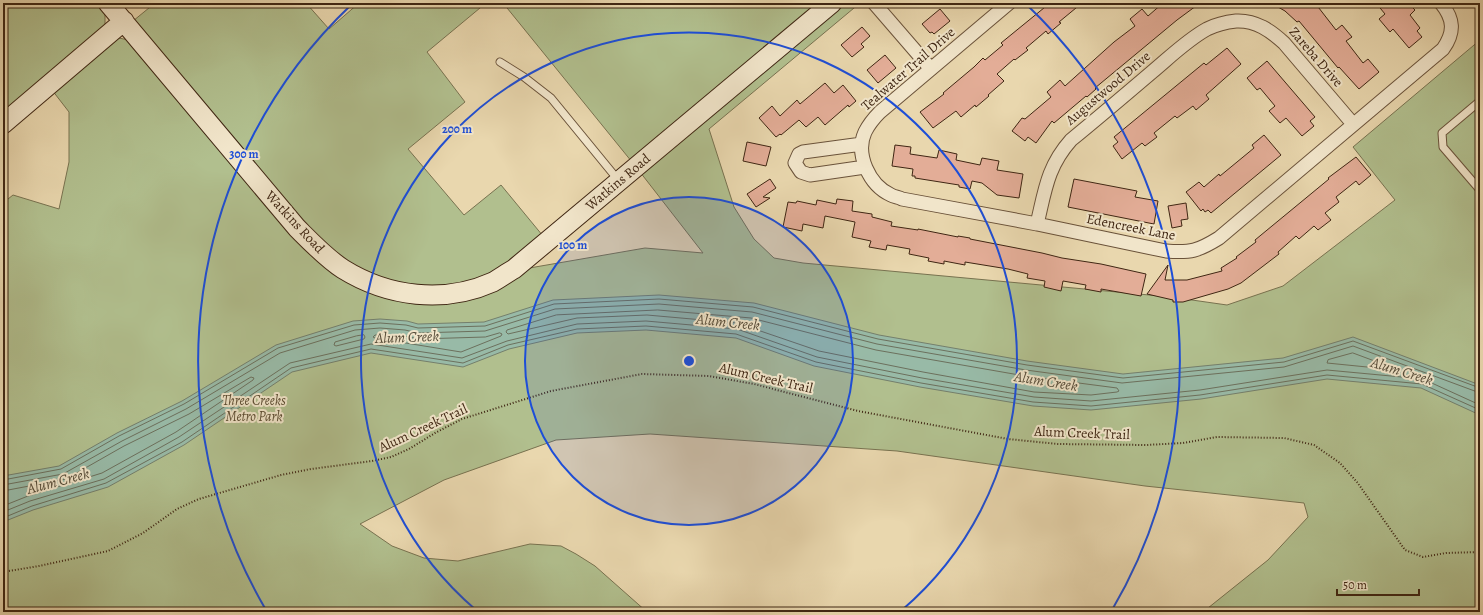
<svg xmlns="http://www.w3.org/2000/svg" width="1483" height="615" viewBox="0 0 1483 615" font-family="Alegreya,serif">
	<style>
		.green { fill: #b1bf8e; stroke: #787250 }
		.water { fill: #98baa7; stroke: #747f6c }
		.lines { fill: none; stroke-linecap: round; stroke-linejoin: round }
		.shore { stroke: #6c705d; stroke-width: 1 }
		.building { fill: #e3ad97; stroke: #3f2613 }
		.lane-casing { stroke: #6a523a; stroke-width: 9 }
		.street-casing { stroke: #6a523a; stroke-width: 15 }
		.secondary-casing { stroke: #3f2613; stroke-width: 21 }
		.path { stroke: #3f2613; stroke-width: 2; stroke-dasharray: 1 2; stroke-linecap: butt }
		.lane { stroke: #f1e5ca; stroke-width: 7 }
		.street { stroke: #f1e5ca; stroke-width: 13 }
		.secondary { stroke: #f1e5ca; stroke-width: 19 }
		.ring { fill: none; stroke: #1d4ed8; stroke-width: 2 }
		.labels { text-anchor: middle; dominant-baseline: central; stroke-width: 4; stroke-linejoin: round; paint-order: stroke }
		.street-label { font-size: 14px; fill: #3f2613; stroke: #f1e5ca }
		.park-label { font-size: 14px; font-style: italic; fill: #5c4c32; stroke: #f1e5ca }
		.water-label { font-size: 15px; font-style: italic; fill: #554b38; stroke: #f1e5ca }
		.centre { fill: #1d4ed8; stroke: #f1e5ca; stroke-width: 2 }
		.ring-label { font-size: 12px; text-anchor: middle; font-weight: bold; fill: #1d4ed8; stroke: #f1e5ca; stroke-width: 4; stroke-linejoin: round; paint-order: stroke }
	</style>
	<rect width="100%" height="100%" fill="#e9d7ae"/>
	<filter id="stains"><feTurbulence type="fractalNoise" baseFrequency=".005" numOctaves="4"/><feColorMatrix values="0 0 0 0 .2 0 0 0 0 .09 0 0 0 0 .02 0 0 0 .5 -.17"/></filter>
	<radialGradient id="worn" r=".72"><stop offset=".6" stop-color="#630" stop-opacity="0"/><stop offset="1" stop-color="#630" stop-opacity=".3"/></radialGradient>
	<path class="green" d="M3,3H99L105,10V26L3,117Z
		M155,3H306L329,29L359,3H486L427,52L465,102L408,149L464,215L501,185L543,236L505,266L489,275L645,248L703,253L640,172L841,3H860L709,129L734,207L754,239L774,258L803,263L1171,297L1227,305L1283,286L1395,200L1353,147L1480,40V612H1203L1268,560L1308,517L1304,503L1145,486L897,451L650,434L556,440L444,480L360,524L392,546L424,558L458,561L530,544L561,546L576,554L595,566L647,612H3V203L13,195L59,209L69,162V112L52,90L119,38L133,41L281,219L312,252L346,280L380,294L415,288L387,283L349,267L313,236L282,202L133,21Z
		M503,3H823L632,162Z"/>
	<path class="water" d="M659,295L754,303L879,335L1027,361L1123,374L1283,358L1353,337L1480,385V415L1421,388L1327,379L1201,399L1091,410L1033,406L920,387L814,366L736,338L646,330L577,333L509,349L463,367L371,353L292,372L184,445L108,487L33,510L3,522V476L59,466L117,433L182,401L276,345L353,321L380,319L407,321L418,324L484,322L553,300Z"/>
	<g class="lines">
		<path class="shore" d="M658,310L751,318L876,350L1025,376L1117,388L1119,391L1117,392L1091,395L1034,392L923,372L819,351L737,323L647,315L577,318L508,334L506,332L507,330L556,315Z
			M500,333L502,334L501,336L461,352L375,338L373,337L375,335L404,336L419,339L485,337Z
			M364,335L365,337L364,339L336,346L334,345L335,342L356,336Z
			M1353,353L1388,366L1389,368L1387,369L1327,363L1328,360Z
			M3,480L61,469L119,436L184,404L278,348L354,325L380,323L406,325L418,328L485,326L554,304L659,299L753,307L878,339L1027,365L1123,378L1284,362L1353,341L1480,388
			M3,485L63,474L122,441L186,409L280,353L355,330L380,328L405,330L418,333L485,331L555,309L659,304L752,312L877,344L1026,370L1122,383L1284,367L1353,346L1480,393
			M3,491L66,479L124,446L189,414L251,377L254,378L253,380L176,432L102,473L28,496L3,506
			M3,512L30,501L104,479L179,437L290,363L371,344L462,358L507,341L577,324L646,321L737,329L817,357L922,378L1034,397L1091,401L1200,390L1327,370L1423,379L1480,405
			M3,518L32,506L106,483L182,442L291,368L371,349L463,363L508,345L577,329L646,326L736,334L816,362L921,383L1033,402L1091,406L1200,395L1327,375L1422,384L1480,410"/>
	</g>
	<path class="building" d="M1050,3H1082L1059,22L1061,23L1048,34L1046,31L1026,48L1028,50L1015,60L1014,59L997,74L1004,81L988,95L989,96L976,107L975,105L961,117L956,111L933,128L920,112L944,94L943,93L974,67L983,58L985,60L1003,45L1001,43Z
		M1163,3H1200L1177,20L1130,59L1095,88L1096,89L1087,97L1086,96L1054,123L1052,121L1036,143L1028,137L1025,141L1012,131L1022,118L1025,119L1051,97L1047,92L1060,80L1065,86L1114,42L1135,26L1130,19L1142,9L1148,16Z
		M1271,3H1315L1336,30L1342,25L1352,37L1346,41L1363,63L1368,59L1379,72L1359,89L1339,67L1338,68L1299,21L1297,22L1285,11Z
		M1376,3H1397L1399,6L1403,3H1408L1415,10L1410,15L1420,28L1417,31L1422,37L1409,48L1393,29L1390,32L1379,19L1385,14Z
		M940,9L950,21L934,34L932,32L930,33L922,24Z
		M862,27L870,36L861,44L864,47L852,57L841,45Z
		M1227,48L1241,64L1206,95L1209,99L1196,110L1193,106L1177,118L1175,116L1154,133L1157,137L1145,146L1142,143L1122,159L1113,146L1118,142L1114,137L1204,63L1206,65Z
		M885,55L896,68L878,83L867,70Z
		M1267,61L1315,117L1310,121L1314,126L1302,136L1286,118L1280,123L1269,111L1275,106L1260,88L1257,90L1247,78Z
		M825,83L834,93L843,85L856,101L849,107L848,105L825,125L818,117L806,127L799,120L781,135L780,134L776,137L759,118L772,106L780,116L797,100L800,104Z
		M1264,135L1281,155L1211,213L1208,210L1205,212L1203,209L1201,211L1186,192L1199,182L1204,187L1219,174L1220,176L1254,148L1252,145Z
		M747,142L771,147L766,166L743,161Z
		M895,145L911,147L910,154L937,158L939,150L957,154L956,160L980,165L982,158L999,161L997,170L1023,174L1019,198L997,195L982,183L972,181L970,189L959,187V185L915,178V176H912L913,169L892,166Z
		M1356,157L1371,175L1359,185L1356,181L1336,197L1339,202L1325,213L1331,220L1318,230L1314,226L1299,239L1296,236L1278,252L1279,254L1241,283L1228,289L1183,302H1173V300L1147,294L1168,265L1165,280H1187L1222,271L1221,268L1237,258L1236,257L1256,242L1255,240L1329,179L1328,178Z
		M770,179L776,188L763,197L770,198L756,207L747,194Z
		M1074,179L1137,191L1135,197L1158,201L1154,224L1068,207Z
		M837,199L853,201L852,211L872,214V217L892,222L891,226L918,230V229L958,237V236L970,238V239L1042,253L1062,258L1101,264L1146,274L1141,296L1101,289V292L1085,289L1086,285L1063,281L1061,291L1044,287L1045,281L1027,278L1028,274L1008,269L965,262V265L944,261V264L928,261L929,258L909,254L910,249L887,245L886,250L869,247L871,241L852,237L855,222L825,216L823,228L803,224L802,231L783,227L788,202L796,203L797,201L816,205L817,200L836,204Z
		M1186,203L1188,219L1181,220L1182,226L1172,228L1168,206Z"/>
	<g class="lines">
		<defs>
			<path id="lane" d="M500,62L524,77L551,98L619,181
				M1480,101L1442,133L1443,147L1480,190"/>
			<path id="street" d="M874,3L931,69
				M1009,3L880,112C874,118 869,124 865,132C855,154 869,185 891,195C894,197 899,197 902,199L1037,224L1166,251C1191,253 1198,251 1219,238L1443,49C1455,32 1454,19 1441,3
				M862,144L803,152L799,154L795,163L801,172L810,175L865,167
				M1037,224C1045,191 1047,167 1071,140C1098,118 1125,95 1152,72C1170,57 1187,40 1207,29C1215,25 1227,22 1236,21C1256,20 1271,31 1284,43L1353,124"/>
			<path id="secondary" d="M108,3L297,228C311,242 326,258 343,269C388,297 444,304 493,282C500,278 507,273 514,269L832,3
				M3,124L124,21"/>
		</defs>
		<use href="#lane" class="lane-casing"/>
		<use href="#street" class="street-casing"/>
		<use href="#secondary" class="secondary-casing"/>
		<path class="path" d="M3,572L39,566L108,551L143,533L177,509L199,499L281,475L311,469L372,461L391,457L409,449L435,433L462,419L551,391L642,374L709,376L754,384L858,411L1008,439L1058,444L1146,445L1183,443L1217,437L1284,438L1314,445L1340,463L1357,482L1405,550L1423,557L1446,553L1480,552"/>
		<use href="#lane" class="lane"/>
		<use href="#street" class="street"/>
		<use href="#secondary" class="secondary"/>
	</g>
	<circle cx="689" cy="361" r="164" fill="#1d4ed8" fill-opacity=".12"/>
	<g class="ring">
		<circle cx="689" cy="361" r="164"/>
		<path d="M476 610A328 328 0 1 1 902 610"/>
		<path d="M266 610A491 491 0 0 1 351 5M1027 5A491 491 0 0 1 1112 610"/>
	</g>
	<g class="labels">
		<g class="street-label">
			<text transform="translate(1316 57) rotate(49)">Zareba Drive</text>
			<text transform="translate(908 69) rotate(-41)">Tealwater Trail Drive</text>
			<text transform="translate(1108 88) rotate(-40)">Augustwood Drive</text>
			<text transform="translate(618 182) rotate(-40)">Watkins Road</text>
			<text transform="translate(295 222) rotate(47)">Watkins Road</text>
			<text transform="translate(1131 227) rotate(11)">Edencreek Lane</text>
			<text transform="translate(766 378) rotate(13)">Alum Creek Trail</text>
			<text transform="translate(423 428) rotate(-25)">Alum Creek Trail</text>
			<text transform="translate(1082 433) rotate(2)">Alum Creek Trail</text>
		</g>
		<g class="park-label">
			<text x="254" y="400">Three Creeks<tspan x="254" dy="16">Metro Park</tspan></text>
		</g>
		<g class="water-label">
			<text transform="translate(728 322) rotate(6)">Alum Creek</text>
			<text transform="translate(407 337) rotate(-2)">Alum Creek</text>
			<text transform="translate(1402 371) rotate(17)">Alum Creek</text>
			<text transform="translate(1046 381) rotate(9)">Alum Creek</text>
			<text transform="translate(58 481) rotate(-15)">Alum Creek</text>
		</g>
	</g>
	<circle cx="689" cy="361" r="6" class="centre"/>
	<g class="ring-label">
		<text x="457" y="133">200 m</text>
		<text x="244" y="158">300 m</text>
		<text x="573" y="249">100 m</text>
	</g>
	<rect width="1483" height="615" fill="none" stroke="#e9d7ae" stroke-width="16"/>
	<rect x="4" y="4" width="1475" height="607" fill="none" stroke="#3f2613" stroke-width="2"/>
	<rect x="8" y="8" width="1467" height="599" fill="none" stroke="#3f2613"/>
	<path d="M1337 589v6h82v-6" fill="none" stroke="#3f2613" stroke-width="2"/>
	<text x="1343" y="589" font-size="12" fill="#3f2613" stroke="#f1e5ca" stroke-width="3" paint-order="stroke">50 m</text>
	<rect width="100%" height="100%" filter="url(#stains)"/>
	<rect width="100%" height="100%" fill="url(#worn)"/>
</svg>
